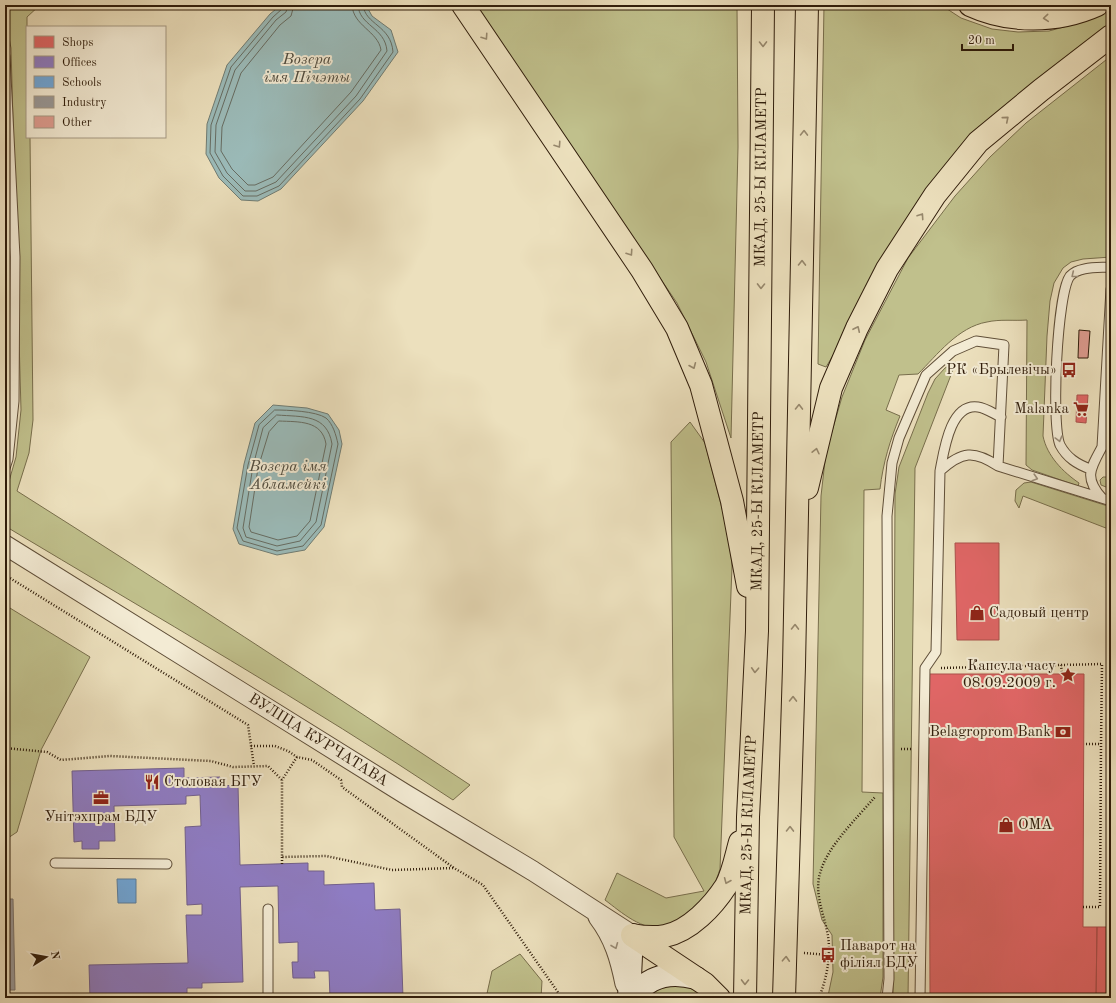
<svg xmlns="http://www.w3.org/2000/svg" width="1116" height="1003" viewBox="0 0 1116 1003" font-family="'Old Standard TT',serif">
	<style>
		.green { fill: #c0c08c; stroke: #786e4c }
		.water { fill: #9bbbb9; stroke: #707c73 }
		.shops { fill: #e06666; stroke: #ab504b }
		.offices { fill: #8e7cc3; stroke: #72608c }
		.schools { fill: #6fa8dc; stroke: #5c7e9d }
		.industry { fill: #999; stroke: #7a746e }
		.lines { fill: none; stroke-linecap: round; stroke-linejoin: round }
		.shore { stroke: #666c62; stroke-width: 1 }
		.building { fill: #de9c90; stroke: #301d0b }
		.lane-casing { stroke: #5f4e38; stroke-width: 11 }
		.street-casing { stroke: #5f4e38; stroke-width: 21 }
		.secondary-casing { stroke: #301d0b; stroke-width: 24 }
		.highway-casing { stroke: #301d0b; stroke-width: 24 }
		.path { stroke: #301d0b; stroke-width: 2.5; stroke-dasharray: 1 2; stroke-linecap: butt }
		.lane { stroke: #f3ebd4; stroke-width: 9 }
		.street { stroke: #f3ebd4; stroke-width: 19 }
		.secondary { stroke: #f3ebd4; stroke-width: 22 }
		.highway { stroke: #ece0bd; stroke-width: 22 }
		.oneway { stroke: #97886d }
		.oneway2 { stroke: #9b8e7a }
		.labels { text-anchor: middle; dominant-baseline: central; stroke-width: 4; stroke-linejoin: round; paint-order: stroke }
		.street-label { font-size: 15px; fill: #301d0b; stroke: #f3ebd4 }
		.poi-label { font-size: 15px; fill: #301d0b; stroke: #f3ebd4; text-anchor: end }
		.water-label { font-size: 16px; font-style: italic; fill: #504c3f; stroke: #f3ebd4 }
	</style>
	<rect width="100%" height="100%" fill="#ece0bd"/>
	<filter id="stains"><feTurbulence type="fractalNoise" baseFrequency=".005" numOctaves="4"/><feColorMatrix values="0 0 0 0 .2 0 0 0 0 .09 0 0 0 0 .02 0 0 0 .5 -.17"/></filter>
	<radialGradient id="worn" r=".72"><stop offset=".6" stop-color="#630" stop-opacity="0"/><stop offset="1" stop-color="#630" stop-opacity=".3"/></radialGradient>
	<path class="green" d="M5,5H40L27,17V137H30L33,420L29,453L17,491C169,587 320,686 470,785L453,800C307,703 155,616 5,526V495L16,457L21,410L11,48L5,17Z
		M475,5H737L738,147L731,438L706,362L677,303Z
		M824,5H941L961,18L992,29L1018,32L1049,31L1082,22L1111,8V27L999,118L840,344L826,367L818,364Z
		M999,5H1072L1021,11Z
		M1111,56V257L1083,259L1071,262L1063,268L1054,283L1050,301L1047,336L1043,436C1047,456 1063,472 1079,483L1078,486L1032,470L1026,465L1027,320C1014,321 1000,319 987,322C958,327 937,355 918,374L899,375L886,410L900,416C890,440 883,463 880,489L864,490L862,792L883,793V977L880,998H831L828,996L833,972L832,935L822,920L813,884L821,496L826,452L842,397L865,340L908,258L955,196L990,157L1026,123Z
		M5,224L7,296L5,417Z
		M956,362L915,468L908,998H893L895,494L899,467L928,393L935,379L945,368Z
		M690,422L705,443L730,539L732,567L720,869C711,896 709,902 684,916C679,919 672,925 665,927C643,932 621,912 605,900L617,873L666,898L704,891L674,837L671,442Z
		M1103,477H1111V489L1101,485L1100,480Z
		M1031,482L1111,507V530L1023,496L1019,508L1015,501L1016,490L1024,483Z
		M5,605L90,657L41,750L17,832L5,840Z
		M520,954L542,981L541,998H486L492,971Z
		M666,982L691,985L702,998H648L651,992Z"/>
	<path class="water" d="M281,5H366L372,16L391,30L398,52L363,101L281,189L258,201L241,200L219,178L206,154L207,124L227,65L270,14Z
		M273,405L307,408L328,414L339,430L342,444L324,527L305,550L277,555L239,544L233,529L244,464L255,423Z"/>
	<path class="shops" d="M1077,395H1088L1086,423L1076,422Z
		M955,543H999V640H957Z
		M929,674H1084L1083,927H1097L1096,998H930Z
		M1097,927H1111V998H1096Z"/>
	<path class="offices" d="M184,768V778L220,777V786L238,785L240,865L308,863V871H324V885L374,883L375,910L400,909L403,998H330L329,971H314L315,978H293L292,962H298V942L279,943L278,886L240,887L243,982L202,983V988H187V996L90,998L89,965L188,963L186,915H202V904L187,905L185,827L201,826L200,795L186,796V804L114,806L115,841H99V849H82V841L74,842L72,771Z"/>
	<path class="schools" d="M117,879H136V903H118Z"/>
	<path class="industry" d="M5,899H13L15,990H5Z"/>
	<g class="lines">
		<path class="shore" d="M283,5L282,9L273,17L231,67L211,125L210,153L223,176L243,196H257L279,186L360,99L393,52C391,25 365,25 363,5
			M288,5L286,12L276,20L235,70L216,125L215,152L227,173L245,191H256L276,182L356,96L387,51C385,27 359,26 358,5
			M294,5L291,16L280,25L241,73L222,127L221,151L232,169L248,185H255L273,177L351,92L381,50C378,31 353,26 352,5
			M275,410C287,410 316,411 326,418C333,424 336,435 338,444L321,525L303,546L277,551L243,541L237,528L248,465L259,425Z
			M277,415C303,417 327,414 332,444L316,522L300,541L277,546L246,537L243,528L253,466L263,428Z
			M279,421C299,422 322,420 326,444L310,521L297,536L278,540L251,532L249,527L258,468L269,432Z"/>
	</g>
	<path class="building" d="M1079,330L1090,331L1088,358H1078Z"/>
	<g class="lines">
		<defs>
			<path id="lane" d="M5,56L15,257L14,401L8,459L5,468
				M1001,417C994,414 986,408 978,407C950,403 944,451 940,471C962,451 974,450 998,466L1111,501
				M1090,469C1077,464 1067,458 1060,445C1051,424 1057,293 1070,276C1079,266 1099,268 1111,267
				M1102,498C1084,478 1090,469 1102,447L1111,289
				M55,863L167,864
				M268,909V998
				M887,998L889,979L887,516L892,463L899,438L926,375L953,351L976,341L1004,345L998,466
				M920,998L925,668L936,652L940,471"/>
			<g id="street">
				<path id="s1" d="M5,545L405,794L533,871L632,935"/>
				<path d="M598,917C614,938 620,959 625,984"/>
			</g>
			<path id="secondary" d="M629,998L632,935
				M633,998C648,975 671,971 696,978"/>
			<g id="highway">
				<path d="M463,5L642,270L677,328L701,385L732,501L748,586"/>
				<path d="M970,5C1009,23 1057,23 1097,5"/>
				<path d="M807,488L831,388L857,328L887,269L935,195L978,142L1041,90L1111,36"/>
				<path d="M632,935C643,937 654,938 665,936C690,931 713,906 726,886C733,873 736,856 740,842"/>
				<path d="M633,936L705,984L719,998"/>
				<path id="s2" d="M745,998L748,817L757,631L763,5"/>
				<path d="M784,998L794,666L807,5"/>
			</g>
		</defs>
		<use href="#lane" class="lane-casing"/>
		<use href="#street" class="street-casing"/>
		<use href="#secondary" class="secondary-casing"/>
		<use href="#highway" class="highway-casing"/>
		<path class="path" d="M5,575L248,725L254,766
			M1061,665L1102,664L1101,744H1084
			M941,668L1061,665L1062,674
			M251,746H275L288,751L297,757L312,760L341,780L342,787L454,868L483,885L562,998
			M5,748L47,752L61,760L110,756L211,761L233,767L268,766L282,780
			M901,749H912
			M297,757L282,780V857L326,856L392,870L454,868
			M282,857V864
			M1083,907H1100L1101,744
			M804,953L828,955
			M824,998L820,995C827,977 831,955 828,936C824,913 813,893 821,870C829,845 857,818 875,797"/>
		<use href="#lane" class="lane"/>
		<use href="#street" class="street"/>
		<use href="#secondary" class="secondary"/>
		<use href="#highway" class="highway"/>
	</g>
	<defs><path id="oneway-chevron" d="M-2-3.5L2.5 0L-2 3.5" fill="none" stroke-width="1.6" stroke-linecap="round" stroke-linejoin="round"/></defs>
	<g class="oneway">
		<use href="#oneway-chevron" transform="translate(1046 18) rotate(175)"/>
		<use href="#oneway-chevron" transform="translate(485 37) rotate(56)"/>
		<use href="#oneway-chevron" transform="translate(763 44) rotate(89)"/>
		<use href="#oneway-chevron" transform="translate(1006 119) rotate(-40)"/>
		<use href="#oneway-chevron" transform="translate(804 133) rotate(-89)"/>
		<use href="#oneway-chevron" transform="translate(558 145) rotate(56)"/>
		<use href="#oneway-chevron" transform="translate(921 216) rotate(-56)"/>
		<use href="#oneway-chevron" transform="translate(630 253) rotate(56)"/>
		<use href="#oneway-chevron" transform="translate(802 263) rotate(-89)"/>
		<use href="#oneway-chevron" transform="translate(761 286) rotate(91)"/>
		<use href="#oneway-chevron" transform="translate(857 329) rotate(-65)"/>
		<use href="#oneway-chevron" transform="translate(693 366) rotate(67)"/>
		<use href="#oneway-chevron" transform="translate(799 407) rotate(-89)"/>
		<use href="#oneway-chevron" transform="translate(816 451) rotate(-77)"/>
		<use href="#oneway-chevron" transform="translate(795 627) rotate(-89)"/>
		<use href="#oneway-chevron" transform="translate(755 670) rotate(93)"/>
		<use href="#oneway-chevron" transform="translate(793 699) rotate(-89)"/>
		<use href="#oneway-chevron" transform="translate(790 829) rotate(-89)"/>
		<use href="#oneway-chevron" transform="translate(727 881) rotate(113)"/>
		<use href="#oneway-chevron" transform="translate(786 959) rotate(-87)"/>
		<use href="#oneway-chevron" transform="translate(745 982) rotate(91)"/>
	</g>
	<g class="oneway2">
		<use href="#oneway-chevron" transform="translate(1074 275) rotate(141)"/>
		<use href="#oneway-chevron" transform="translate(1059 439) rotate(75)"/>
		<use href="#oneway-chevron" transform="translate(1035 478) rotate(17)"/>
		<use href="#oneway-chevron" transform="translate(615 946) rotate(68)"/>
	</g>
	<defs>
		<symbol id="bus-bare" viewBox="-9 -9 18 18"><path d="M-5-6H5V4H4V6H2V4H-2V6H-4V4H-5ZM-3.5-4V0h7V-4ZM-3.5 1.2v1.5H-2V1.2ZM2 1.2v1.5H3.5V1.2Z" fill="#8f2418" stroke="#f3ebd4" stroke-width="2.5" paint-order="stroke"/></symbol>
		<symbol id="supermarket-bare" viewBox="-9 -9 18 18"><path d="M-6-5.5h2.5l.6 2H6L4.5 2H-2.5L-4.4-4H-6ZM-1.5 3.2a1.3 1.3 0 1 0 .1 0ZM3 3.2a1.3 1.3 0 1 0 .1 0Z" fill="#8f2418" stroke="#f3ebd4" stroke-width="2.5" paint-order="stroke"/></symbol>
		<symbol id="shop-bare" viewBox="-9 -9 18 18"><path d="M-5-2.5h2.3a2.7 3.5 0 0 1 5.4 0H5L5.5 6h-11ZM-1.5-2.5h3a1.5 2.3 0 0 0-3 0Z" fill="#8f2418" stroke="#f3ebd4" stroke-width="2.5" paint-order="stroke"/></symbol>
		<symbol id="sight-bare" viewBox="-9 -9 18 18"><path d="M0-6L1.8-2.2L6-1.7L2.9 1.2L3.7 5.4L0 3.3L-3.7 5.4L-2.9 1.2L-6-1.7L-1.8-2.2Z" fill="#8f2418" stroke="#f3ebd4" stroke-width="2.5" paint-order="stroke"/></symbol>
		<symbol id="bank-bare" viewBox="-9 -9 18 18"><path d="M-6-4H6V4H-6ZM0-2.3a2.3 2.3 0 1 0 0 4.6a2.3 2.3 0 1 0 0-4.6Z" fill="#8f2418" stroke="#f3ebd4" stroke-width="2.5" paint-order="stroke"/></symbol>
		<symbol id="restaurant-bare" viewBox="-9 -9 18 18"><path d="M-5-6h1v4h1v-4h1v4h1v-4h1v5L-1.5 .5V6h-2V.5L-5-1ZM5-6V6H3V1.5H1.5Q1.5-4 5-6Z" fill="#8f2418" stroke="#f3ebd4" stroke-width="2.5" paint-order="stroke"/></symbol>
		<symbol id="office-bare" viewBox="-9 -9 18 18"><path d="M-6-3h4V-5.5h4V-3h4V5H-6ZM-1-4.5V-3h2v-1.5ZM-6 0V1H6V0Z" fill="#8f2418" stroke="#f3ebd4" stroke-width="2.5" paint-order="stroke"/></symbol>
	</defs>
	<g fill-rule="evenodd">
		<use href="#bus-bare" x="1058" y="359" width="22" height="22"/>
		<use href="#supermarket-bare" x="1070" y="398" width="22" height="22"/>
		<use href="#shop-bare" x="966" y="602" width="22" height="22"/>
		<use href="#sight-bare" x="1057" y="664" width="22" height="22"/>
		<use href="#bank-bare" x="1052" y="721" width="22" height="22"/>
		<use href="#restaurant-bare" x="141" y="771" width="22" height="22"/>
		<use href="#office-bare" x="90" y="787" width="22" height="22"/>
		<use href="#shop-bare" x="995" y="814" width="22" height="22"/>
		<use href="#bus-bare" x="817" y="944" width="22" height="22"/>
	</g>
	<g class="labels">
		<g class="street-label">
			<text stroke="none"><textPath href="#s2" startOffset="821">МКАД, 25-Ы КІЛАМЕТР</textPath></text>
			<text stroke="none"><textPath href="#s2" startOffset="497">МКАД, 25-Ы КІЛАМЕТР</textPath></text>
			<text stroke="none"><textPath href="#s1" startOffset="369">ВУЛІЦА КУРЧАТАВА</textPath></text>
			<text stroke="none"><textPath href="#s2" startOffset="173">МКАД, 25-Ы КІЛАМЕТР</textPath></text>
		</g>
		<g class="poi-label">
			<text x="1057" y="370">РК «Брылевічы»</text>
			<text x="1069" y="409">Malanka</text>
			<text x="989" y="613" text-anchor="start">Садовый центр</text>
			<text x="1056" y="666">Капсула часу<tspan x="1056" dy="17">08.09.2009 г.</tspan></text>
			<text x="1051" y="732">Belagroprom Bank</text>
			<text x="164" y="782" text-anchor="start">Столовая БГУ</text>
			<text x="101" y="817" text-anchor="middle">Унітэхпрам БДУ</text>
			<text x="1018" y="825" text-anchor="start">ОМА</text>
			<text x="840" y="946" text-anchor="start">Паварот на<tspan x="840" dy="17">філіял БДУ</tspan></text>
		</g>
		<g class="water-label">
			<text x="307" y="60">Возера<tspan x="307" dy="18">імя Пічэты</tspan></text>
			<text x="288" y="467">Возера імя<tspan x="288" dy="18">Абламейкі</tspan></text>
		</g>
	</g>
	<rect width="1116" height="1003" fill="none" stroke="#ece0bd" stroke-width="20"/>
	<rect x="6" y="6" width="1104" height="991" fill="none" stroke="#301d0b" stroke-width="2"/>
	<rect x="10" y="10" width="1096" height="983" fill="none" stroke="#301d0b"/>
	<rect x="26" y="26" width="140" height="112" fill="#f3ebd4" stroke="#a59984"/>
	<rect x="34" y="36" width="20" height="12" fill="#e06666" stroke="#a59984"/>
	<text x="62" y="46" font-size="12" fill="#301d0b">Shops</text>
	<rect x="34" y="56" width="20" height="12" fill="#8e7cc3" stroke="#a59984"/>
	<text x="62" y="66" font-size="12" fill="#301d0b">Offices</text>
	<rect x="34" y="76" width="20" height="12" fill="#6fa8dc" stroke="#a59984"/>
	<text x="62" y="86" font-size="12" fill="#301d0b">Schools</text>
	<rect x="34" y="96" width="20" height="12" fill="#999999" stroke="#a59984"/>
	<text x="62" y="106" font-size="12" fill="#301d0b">Industry</text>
	<rect x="34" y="116" width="20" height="12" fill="#de9c90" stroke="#a59984"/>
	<text x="62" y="126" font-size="12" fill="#301d0b">Other</text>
	<g transform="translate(46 957) rotate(79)" stroke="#f3ebd4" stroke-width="3" paint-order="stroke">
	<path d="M0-3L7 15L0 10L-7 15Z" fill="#301d0b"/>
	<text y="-6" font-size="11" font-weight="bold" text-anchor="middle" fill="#301d0b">N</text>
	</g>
	<path d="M962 44v6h51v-6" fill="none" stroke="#301d0b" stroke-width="2"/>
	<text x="968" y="44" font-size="12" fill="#301d0b" stroke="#f3ebd4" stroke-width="3" paint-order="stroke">20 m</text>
	<rect width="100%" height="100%" filter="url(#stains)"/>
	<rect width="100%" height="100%" fill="url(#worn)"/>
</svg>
